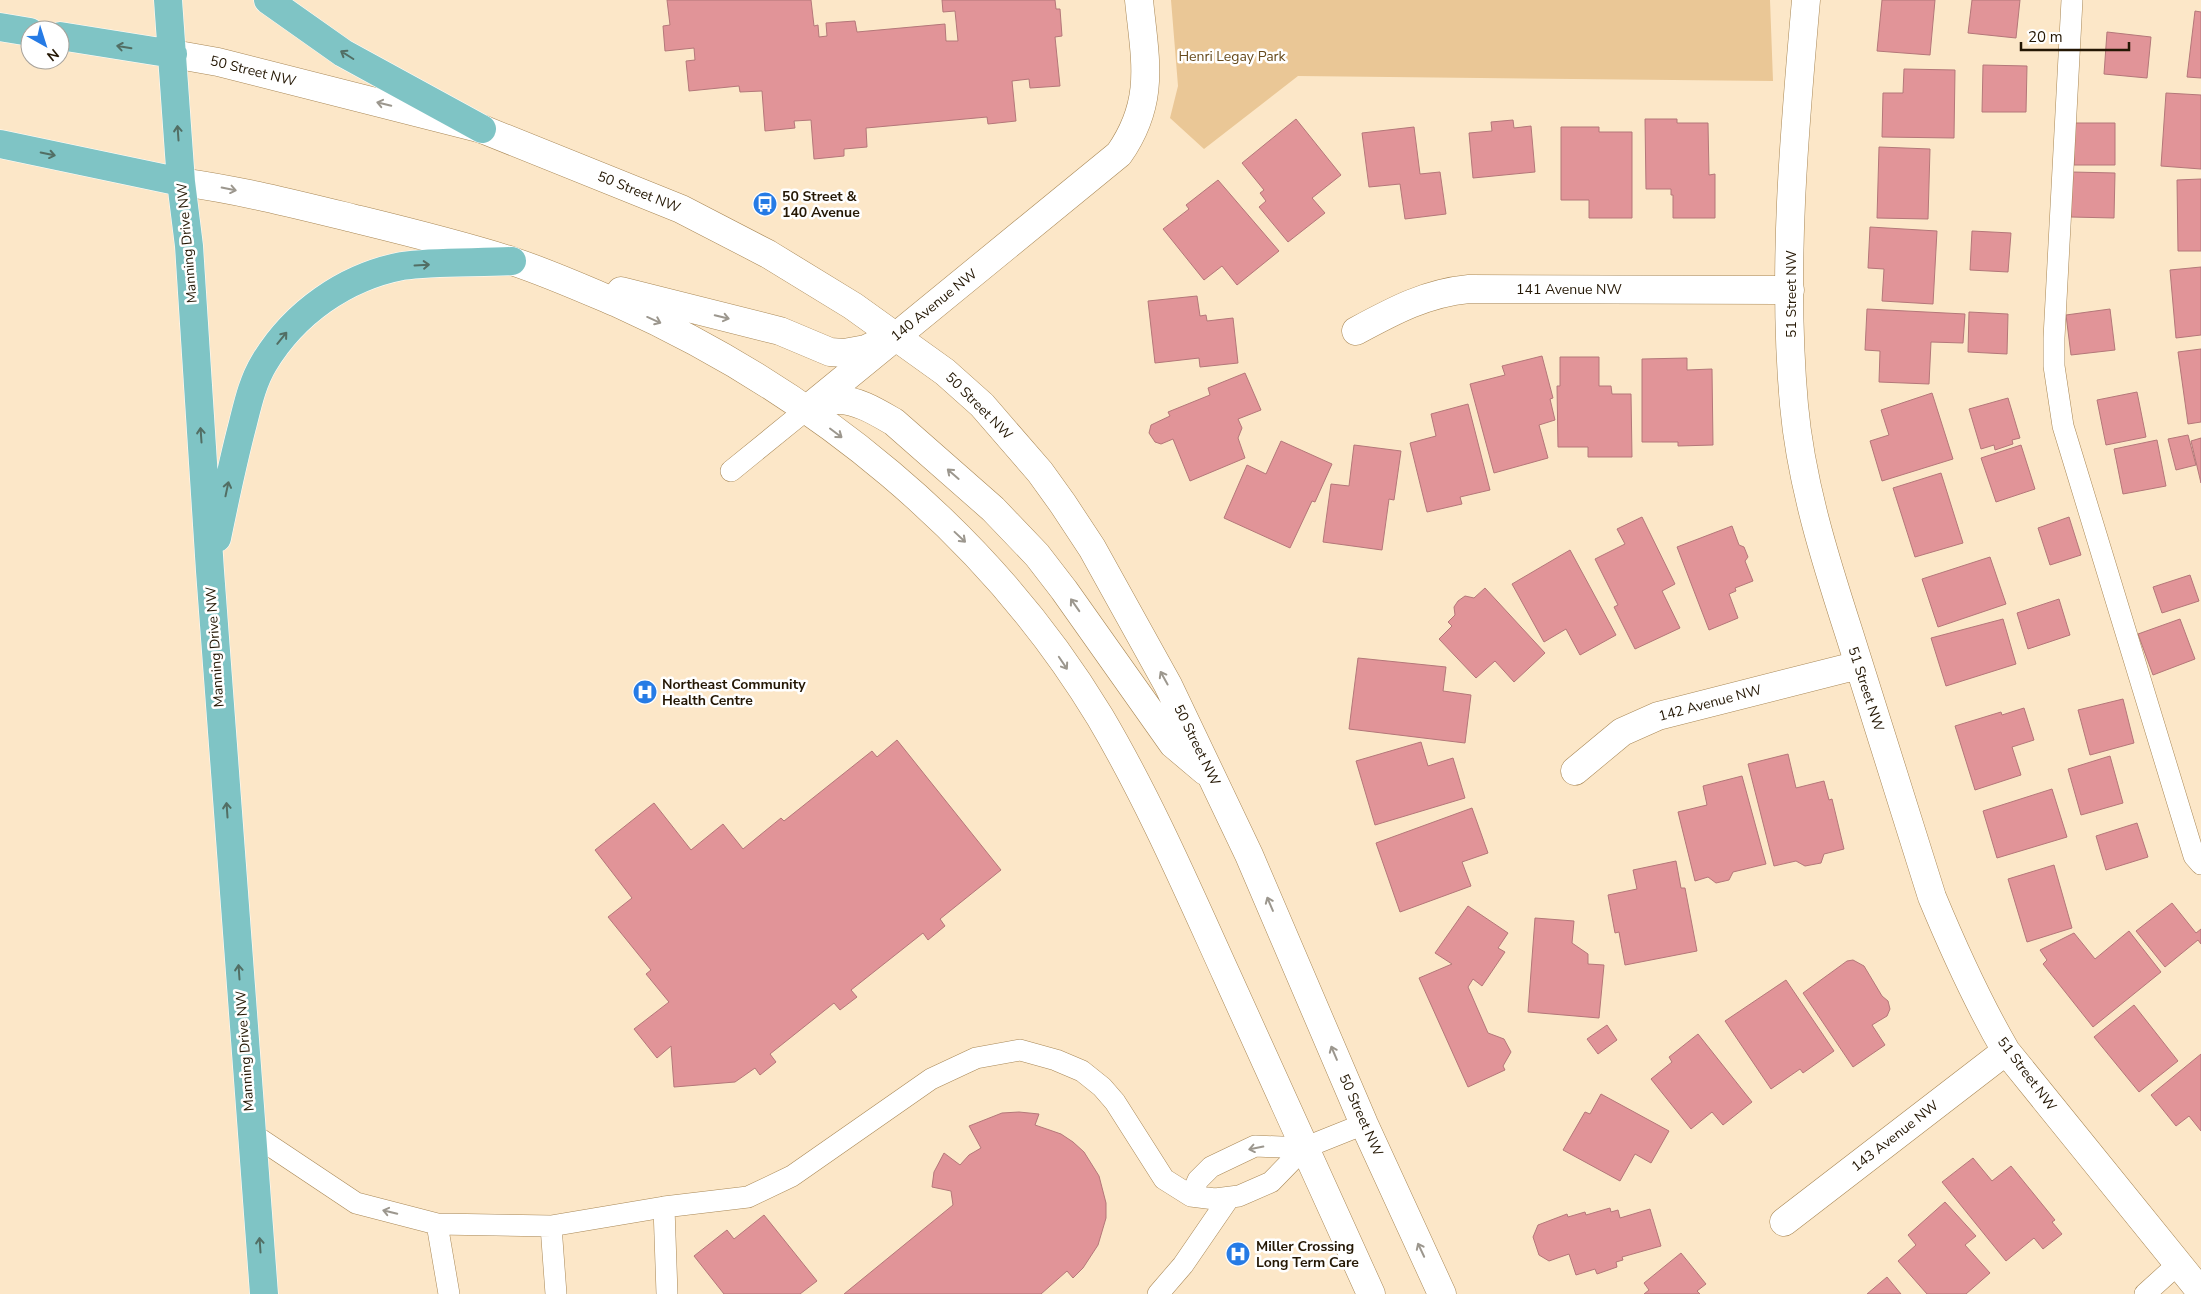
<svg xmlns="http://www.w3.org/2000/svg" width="2201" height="1294" viewBox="0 0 2201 1294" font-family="'Nunito Sans',sans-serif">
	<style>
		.green { fill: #eac796 }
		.building { fill: #e19498; stroke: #b47779 }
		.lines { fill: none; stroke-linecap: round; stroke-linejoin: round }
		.service-casing { stroke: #a88755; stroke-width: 22 }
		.minor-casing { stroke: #a88755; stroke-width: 29 }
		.secondary-casing { stroke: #a88755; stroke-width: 29 }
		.primary-casing { stroke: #fff; stroke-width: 29 }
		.service { stroke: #fff; stroke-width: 21 }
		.minor { stroke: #fff; stroke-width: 28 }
		.secondary { stroke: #fff; stroke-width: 28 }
		.primary { stroke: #7fc4c5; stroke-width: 28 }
		.oneway { stroke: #526e64 }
		.oneway2 { stroke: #9c978e }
		.labels { text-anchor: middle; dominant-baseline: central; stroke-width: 5; stroke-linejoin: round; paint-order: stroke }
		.park-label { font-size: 14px; fill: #674a1b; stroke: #fff }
		.street-label { font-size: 14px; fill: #241704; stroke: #fff }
		.poi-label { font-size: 14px; font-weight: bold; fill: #241704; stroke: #fff; text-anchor: start }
	</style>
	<rect width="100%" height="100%" fill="#fce7c8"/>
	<path class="green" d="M1171,0H1770L1773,81L1298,76L1204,149L1170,118L1178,86Z"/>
	<path class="building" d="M667,0H811L814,26L818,25L819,37L827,36L826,23L855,21L857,32L945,24L946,41H958L955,11L943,12L942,0H1055L1056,9H1060L1062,36L1055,37L1060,86L1030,88L1029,79L1012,81L1016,121L988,124L987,117L866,128L867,147L844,149V156L814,159L811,120L794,121L795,128L765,131L762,91L740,92L739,86L689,91L686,61L695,60L694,48L665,51L663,26L670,25Z
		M1882,0H1935L1930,55L1877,51Z
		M1972,0H2020L2016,38L1968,33Z
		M2195,11L2201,12V78L2187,77Z
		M2107,32L2151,37L2147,78L2104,74Z
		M1983,65L2027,66L2026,112H1982Z
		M1904,69L1955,70L1954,138L1882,137L1883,93H1903Z
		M2166,93L2201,95V169L2161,166Z
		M1296,119L1341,175L1312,198L1325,213L1288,242L1259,207L1266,201L1260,193L1264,190L1242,163Z
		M1645,119H1677V123H1708L1709,175L1715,174V218H1673V195H1671V189H1646Z
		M1513,120L1514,128L1531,126L1535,172L1473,178L1469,133L1492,131L1491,122Z
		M2074,123H2115V165H2074Z
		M1414,127L1420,174L1440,172L1446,214L1405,219L1400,184L1369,187L1362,133Z
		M1561,127H1599V132H1632V218H1589V200H1561Z
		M1879,147L1930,149L1928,219L1877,218Z
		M2072,172L2115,173L2114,218L2071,217Z
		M2201,179V251H2178L2177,180Z
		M1218,180L1279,251L1237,285L1222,266L1204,280L1163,229L1189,209L1186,205Z
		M1870,227L1937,231L1933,304L1882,301L1884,269L1868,268Z
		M1972,231L2011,233L2008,272L1970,270Z
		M2201,267V335L2176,338L2170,270Z
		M1197,296L1200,316L1206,315L1207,321L1233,318L1238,363L1200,367L1199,358L1155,363L1148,301Z
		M1867,309L1965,314L1963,343L1931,342L1929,384L1879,382L1880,351L1865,350Z
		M2110,309L2115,350L2071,355L2066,315Z
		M1969,312L2008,314L2007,354L1968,352Z
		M2201,349V422L2188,424L2178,352Z
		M1542,356L1553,398L1550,399L1555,420L1539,425L1548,458L1494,473L1470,384L1505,375L1502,366Z
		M1560,357H1599V386H1611L1612,394H1631L1632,457H1588V447H1558L1557,386H1560Z
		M1687,358V370L1712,369L1713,445L1678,446V442H1642V359Z
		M1245,373L1261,410L1238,419L1242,428L1238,438L1245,458L1190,481L1173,439L1161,444L1155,442L1149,433L1151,425L1170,416L1168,412L1210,395L1208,388Z
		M2137,392L2146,437L2106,445L2097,400Z
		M1932,393L1953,459L1882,481L1870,441L1889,435L1881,410Z
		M2008,398L2020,438L2012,440L2013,444L1995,450L1994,445L1981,449L1969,409Z
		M1468,404L1490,490L1460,497L1462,504L1427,512L1410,443L1436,436L1431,414Z
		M2188,435L2196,465L2176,470L2168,439Z
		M2201,438V483L2191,441Z
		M2157,440L2166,486L2123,494L2114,449Z
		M1281,441L1332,464L1315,502L1312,501L1290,548L1224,518L1247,465L1266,474Z
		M1354,445L1401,451L1394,500L1389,499L1382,550L1323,542L1331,484L1349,486Z
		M2021,445L2035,489L1996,502L1981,458Z
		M1941,473L1963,543L1915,557L1893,488Z
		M1642,517L1675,584L1662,591L1680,628L1635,649L1614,607L1618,605L1595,559L1625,544L1617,529Z
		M2069,517L2081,555L2050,565L2038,528Z
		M1732,526L1739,545L1744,547L1748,557L1745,561L1753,581L1735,588L1736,591L1729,594L1738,618L1709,630L1677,547Z
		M1570,550L1616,635L1580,655L1566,629L1544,642L1512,584Z
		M1990,557L2006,604L1938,627L1922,579Z
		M2190,575L2199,601L2162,613L2153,587Z
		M1485,588L1545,653L1514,682L1495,661L1476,678L1439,639L1452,626L1448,622L1455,615L1454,607L1458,601L1465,596L1474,598Z
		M2059,599L2070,635L2028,649L2017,613Z
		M2003,619L2016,664L1946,686L1931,638Z
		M2180,619L2195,659L2153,675L2138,634Z
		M1358,658L1446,667L1443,691L1471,695L1465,743L1349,729Z
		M2123,699L2134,743L2090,755L2078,710Z
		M2024,708L2034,740L2012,747L2021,775L1975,790L1955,726L2001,712L2002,715Z
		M897,740L1001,870L940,919L945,926L928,940L923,933L851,990L857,997L840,1010L834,1003L770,1054L776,1062L760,1075L755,1068L735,1082L674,1087L671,1046L657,1058L634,1029L669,1002L646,974L651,970L608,917L632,898L595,850L654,803L691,850L723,824L743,849L781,818L784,821L872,751L877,757Z
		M1421,742L1428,766L1453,758L1465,798L1375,825L1356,761Z
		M1788,754L1796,788L1824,781L1829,800L1832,799L1844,849L1824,854L1821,863L1805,866L1796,861L1774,866L1748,764Z
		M2110,756L2123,803L2081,815L2068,769Z
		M1742,776L1766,864L1733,872L1729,880L1716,883L1708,877L1695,881L1678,812L1707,805L1703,786Z
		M2052,789L2067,837L1997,858L1983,811Z
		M1472,808L1488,853L1462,862L1471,886L1400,912L1376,843Z
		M2137,823L2148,857L2106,870L2096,836Z
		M1676,861L1681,888H1685L1697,951L1625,965L1619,932L1615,933L1608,895L1637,889L1633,870Z
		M2054,865L2072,928L2027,942L2008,879Z
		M2172,903L2196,933L2201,929V944L2198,940L2165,967L2136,931Z
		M1468,906L1508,933L1498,948L1505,952L1482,986L1473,979L1468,987L1488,1033L1504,1039L1511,1052L1503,1066L1505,1070L1468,1087L1419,978L1452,964L1435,953Z
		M1535,918L1574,921L1572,943L1588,954V964L1604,965L1599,1018L1528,1012Z
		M2129,931L2161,972L2093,1027L2043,964L2047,960L2040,950L2074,933L2095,959Z
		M1853,960L1864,966L1882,996L1888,1001L1890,1009L1887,1016L1872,1025L1885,1045L1853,1067L1803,993L1847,961Z
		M1786,980L1834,1051L1803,1073L1800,1069L1771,1089L1725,1021Z
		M2134,1005L2178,1061L2139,1092L2094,1037Z
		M1607,1025L1617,1040L1598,1054L1587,1039Z
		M1698,1034L1752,1102L1723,1125L1712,1112L1691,1129L1651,1079L1672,1062L1669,1057Z
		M2201,1054V1131L2189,1116L2176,1126L2151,1095Z
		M1601,1094L1669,1131L1651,1163L1635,1154L1620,1181L1563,1150L1585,1112L1590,1114Z
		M1019,1112L1039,1114L1035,1125L1061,1134L1073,1142L1084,1152L1099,1176L1106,1203V1218L1098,1245L1083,1268L1073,1278L1067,1271L1041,1294H844L953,1205L951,1191L932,1187L934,1172L944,1153L960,1165L969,1155L981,1148L969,1126L1002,1113Z
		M1973,1158L1992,1181L2011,1166L2055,1220L2052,1222L2062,1234L2043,1249L2034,1238L2006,1261L1942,1182Z
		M1945,1202L1976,1236L1965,1245L1990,1273L1966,1294H1927L1898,1261L1916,1245L1908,1235Z
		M1610,1208L1611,1212L1618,1210L1620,1218L1650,1209L1661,1246L1622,1257L1623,1260L1616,1262L1617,1267L1597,1274L1595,1269L1576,1275L1569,1254L1549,1261L1539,1255L1533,1237L1538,1225L1567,1214L1568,1217L1585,1212L1586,1215Z
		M764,1215L817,1281L800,1294H724L694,1256L727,1230L734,1239Z
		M1681,1253L1706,1284L1697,1291L1700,1294H1644L1649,1290L1644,1283Z
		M1887,1277L1901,1294H1867Z"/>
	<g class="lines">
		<defs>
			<path id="service" d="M2072,0L2054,338V366L2063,426L2194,856L2201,864
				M731,471L806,410
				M251,1133L356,1203L437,1224L551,1226L556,1294
				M1191,1196L1198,1180L1211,1167L1255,1146L1304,1148L1364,1124
				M664,1207L748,1197L792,1176L931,1079L976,1058L1020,1050L1056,1060L1082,1071L1102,1087L1115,1102L1164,1179L1191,1196L1215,1199L1239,1196L1271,1182L1304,1148
				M437,1224L449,1294
				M551,1226L664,1207L667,1294
				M1158,1294L1183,1265L1229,1198
				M2145,1294L2178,1264"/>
			<path id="minor" d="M1806,0C1794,134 1782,271 1794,405C1801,483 1825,559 1849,633C1876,721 1904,809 1932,897C1954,950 1977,1001 2006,1051L2201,1292
				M1356,331C1393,311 1426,293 1469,289L1790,290
				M806,410L1119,154C1156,101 1145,60 1139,0
				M1575,771L1622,732L1658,716L1859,665
				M1784,1222L2006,1051"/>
			<path id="secondary" d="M173,54L218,62L482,129L681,209L768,254L853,306L945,372L982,405L1040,472L1063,504L1092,548L1168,685L1249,855L1364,1124L1442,1294
				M181,182C239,190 295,204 352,218C405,231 459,244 512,261C548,273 582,288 617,303C813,391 988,532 1100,717C1149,800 1187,888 1227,976C1275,1082 1323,1188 1371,1294
				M621,291L780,331L830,352L844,353L866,349L896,335
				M806,410C815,407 826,401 836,400C856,399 877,412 894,422L993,509L1037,555L1064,590L1173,744L1205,771"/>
			<path id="primary" d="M168,0L181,182L189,246L210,571L264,1294
				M268,0L343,53L482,129
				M0,27L30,32
				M60,36L173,54
				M0,144L181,182
				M217,538C225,499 233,461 243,423C248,403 253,381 264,363C294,313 345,277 402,266C434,261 479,263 512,261"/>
		</defs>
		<use href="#service" class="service-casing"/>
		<use href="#minor" class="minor-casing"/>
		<use href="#secondary" class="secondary-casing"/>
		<use href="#primary" class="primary-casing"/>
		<use href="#service" class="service"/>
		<use href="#minor" class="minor"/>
		<use href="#secondary" class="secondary"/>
		<use href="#primary" class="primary"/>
	</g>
	<defs><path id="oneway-shaft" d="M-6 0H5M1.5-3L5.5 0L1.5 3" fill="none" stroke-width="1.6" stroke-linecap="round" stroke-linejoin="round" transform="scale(1.25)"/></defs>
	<g class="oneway">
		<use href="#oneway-shaft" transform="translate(124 47) rotate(-171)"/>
		<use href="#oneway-shaft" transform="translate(347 55) rotate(-148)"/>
		<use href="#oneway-shaft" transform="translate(178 133) rotate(-94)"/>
		<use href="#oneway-shaft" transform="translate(48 154) rotate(12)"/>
		<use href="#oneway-shaft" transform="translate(422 265) rotate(-3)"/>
		<use href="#oneway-shaft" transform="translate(282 338) rotate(-51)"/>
		<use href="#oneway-shaft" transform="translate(201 435) rotate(-94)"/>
		<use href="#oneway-shaft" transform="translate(227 489) rotate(-78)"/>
		<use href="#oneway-shaft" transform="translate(227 810) rotate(-94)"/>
		<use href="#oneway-shaft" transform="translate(239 972) rotate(-94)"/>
		<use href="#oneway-shaft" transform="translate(260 1245) rotate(-94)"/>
	</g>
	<g class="oneway2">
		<use href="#oneway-shaft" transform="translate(384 104) rotate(-166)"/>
		<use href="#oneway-shaft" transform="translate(229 189) rotate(11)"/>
		<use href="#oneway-shaft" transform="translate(722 317) rotate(14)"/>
		<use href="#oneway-shaft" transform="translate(654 320) rotate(24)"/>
		<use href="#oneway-shaft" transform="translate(836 433) rotate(37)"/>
		<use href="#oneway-shaft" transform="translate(953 474) rotate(-139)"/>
		<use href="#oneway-shaft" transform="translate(960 537) rotate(43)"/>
		<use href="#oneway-shaft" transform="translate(1075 605) rotate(-125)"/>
		<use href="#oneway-shaft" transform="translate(1063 663) rotate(56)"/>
		<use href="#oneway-shaft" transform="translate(1164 678) rotate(-119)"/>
		<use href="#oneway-shaft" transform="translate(1270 904) rotate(-113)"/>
		<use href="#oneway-shaft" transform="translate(1334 1053) rotate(-113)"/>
		<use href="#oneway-shaft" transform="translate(1256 1148) rotate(169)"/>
		<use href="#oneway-shaft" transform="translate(390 1212) rotate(-166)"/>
		<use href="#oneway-shaft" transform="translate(1421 1250) rotate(-115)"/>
	</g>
	<defs>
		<symbol id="bus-disc" viewBox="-11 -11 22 22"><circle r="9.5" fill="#267be5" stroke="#fff"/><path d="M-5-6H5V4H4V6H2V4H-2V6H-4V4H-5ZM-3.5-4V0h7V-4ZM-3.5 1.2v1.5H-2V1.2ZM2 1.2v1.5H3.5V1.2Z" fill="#fff"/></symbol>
		<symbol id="hospital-disc" viewBox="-11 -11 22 22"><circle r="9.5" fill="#267be5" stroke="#fff"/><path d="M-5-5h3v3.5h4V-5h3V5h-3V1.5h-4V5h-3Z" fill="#fff"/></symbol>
	</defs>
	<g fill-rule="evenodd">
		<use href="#bus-disc" x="751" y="190" width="28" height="28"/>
		<use href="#hospital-disc" x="631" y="678" width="28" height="28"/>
		<use href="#hospital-disc" x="1224" y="1240" width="28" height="28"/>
	</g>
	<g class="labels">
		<g class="park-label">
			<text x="1232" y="56">Henri Legay Park</text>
		</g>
		<g class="street-label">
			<text transform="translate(253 71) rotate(14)">50 Street NW</text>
			<text transform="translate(639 192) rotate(22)">50 Street NW</text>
			<text transform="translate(187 243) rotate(-95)">Manning Drive NW</text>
			<text x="1569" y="289">141 Avenue NW</text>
			<text transform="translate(1791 294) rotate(-90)">51 Street NW</text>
			<text transform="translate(934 305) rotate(-39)">140 Avenue NW</text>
			<text transform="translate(979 406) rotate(45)">50 Street NW</text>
			<text transform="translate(215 647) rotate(-94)">Manning Drive NW</text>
			<text transform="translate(1866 689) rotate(72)">51 Street NW</text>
			<text transform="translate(1710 703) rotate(-15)">142 Avenue NW</text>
			<text transform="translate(1197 745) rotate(64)">50 Street NW</text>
			<text transform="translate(245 1051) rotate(-94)">Manning Drive NW</text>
			<text transform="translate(2027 1074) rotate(53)">51 Street NW</text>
			<text transform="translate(1361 1115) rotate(66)">50 Street NW</text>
			<text transform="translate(1895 1136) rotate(-38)">143 Avenue NW</text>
		</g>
		<g class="poi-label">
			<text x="782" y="196">50 Street &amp;<tspan x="782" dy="16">140 Avenue</tspan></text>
			<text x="662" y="684">Northeast Community<tspan x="662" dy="16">Health Centre</tspan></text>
			<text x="1256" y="1246">Miller Crossing<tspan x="1256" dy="16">Long Term Care</tspan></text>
		</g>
	</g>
	<g transform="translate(45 45) rotate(141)"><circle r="24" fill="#ffffff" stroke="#a7a29b"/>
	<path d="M0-4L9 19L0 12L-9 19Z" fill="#267be5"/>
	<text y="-8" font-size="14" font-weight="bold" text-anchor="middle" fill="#241704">N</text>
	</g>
	<path d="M2021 42v8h108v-8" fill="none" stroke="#241704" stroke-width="2.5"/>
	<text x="2028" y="42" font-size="15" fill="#241704" stroke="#ffffff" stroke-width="4" paint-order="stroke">20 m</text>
</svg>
